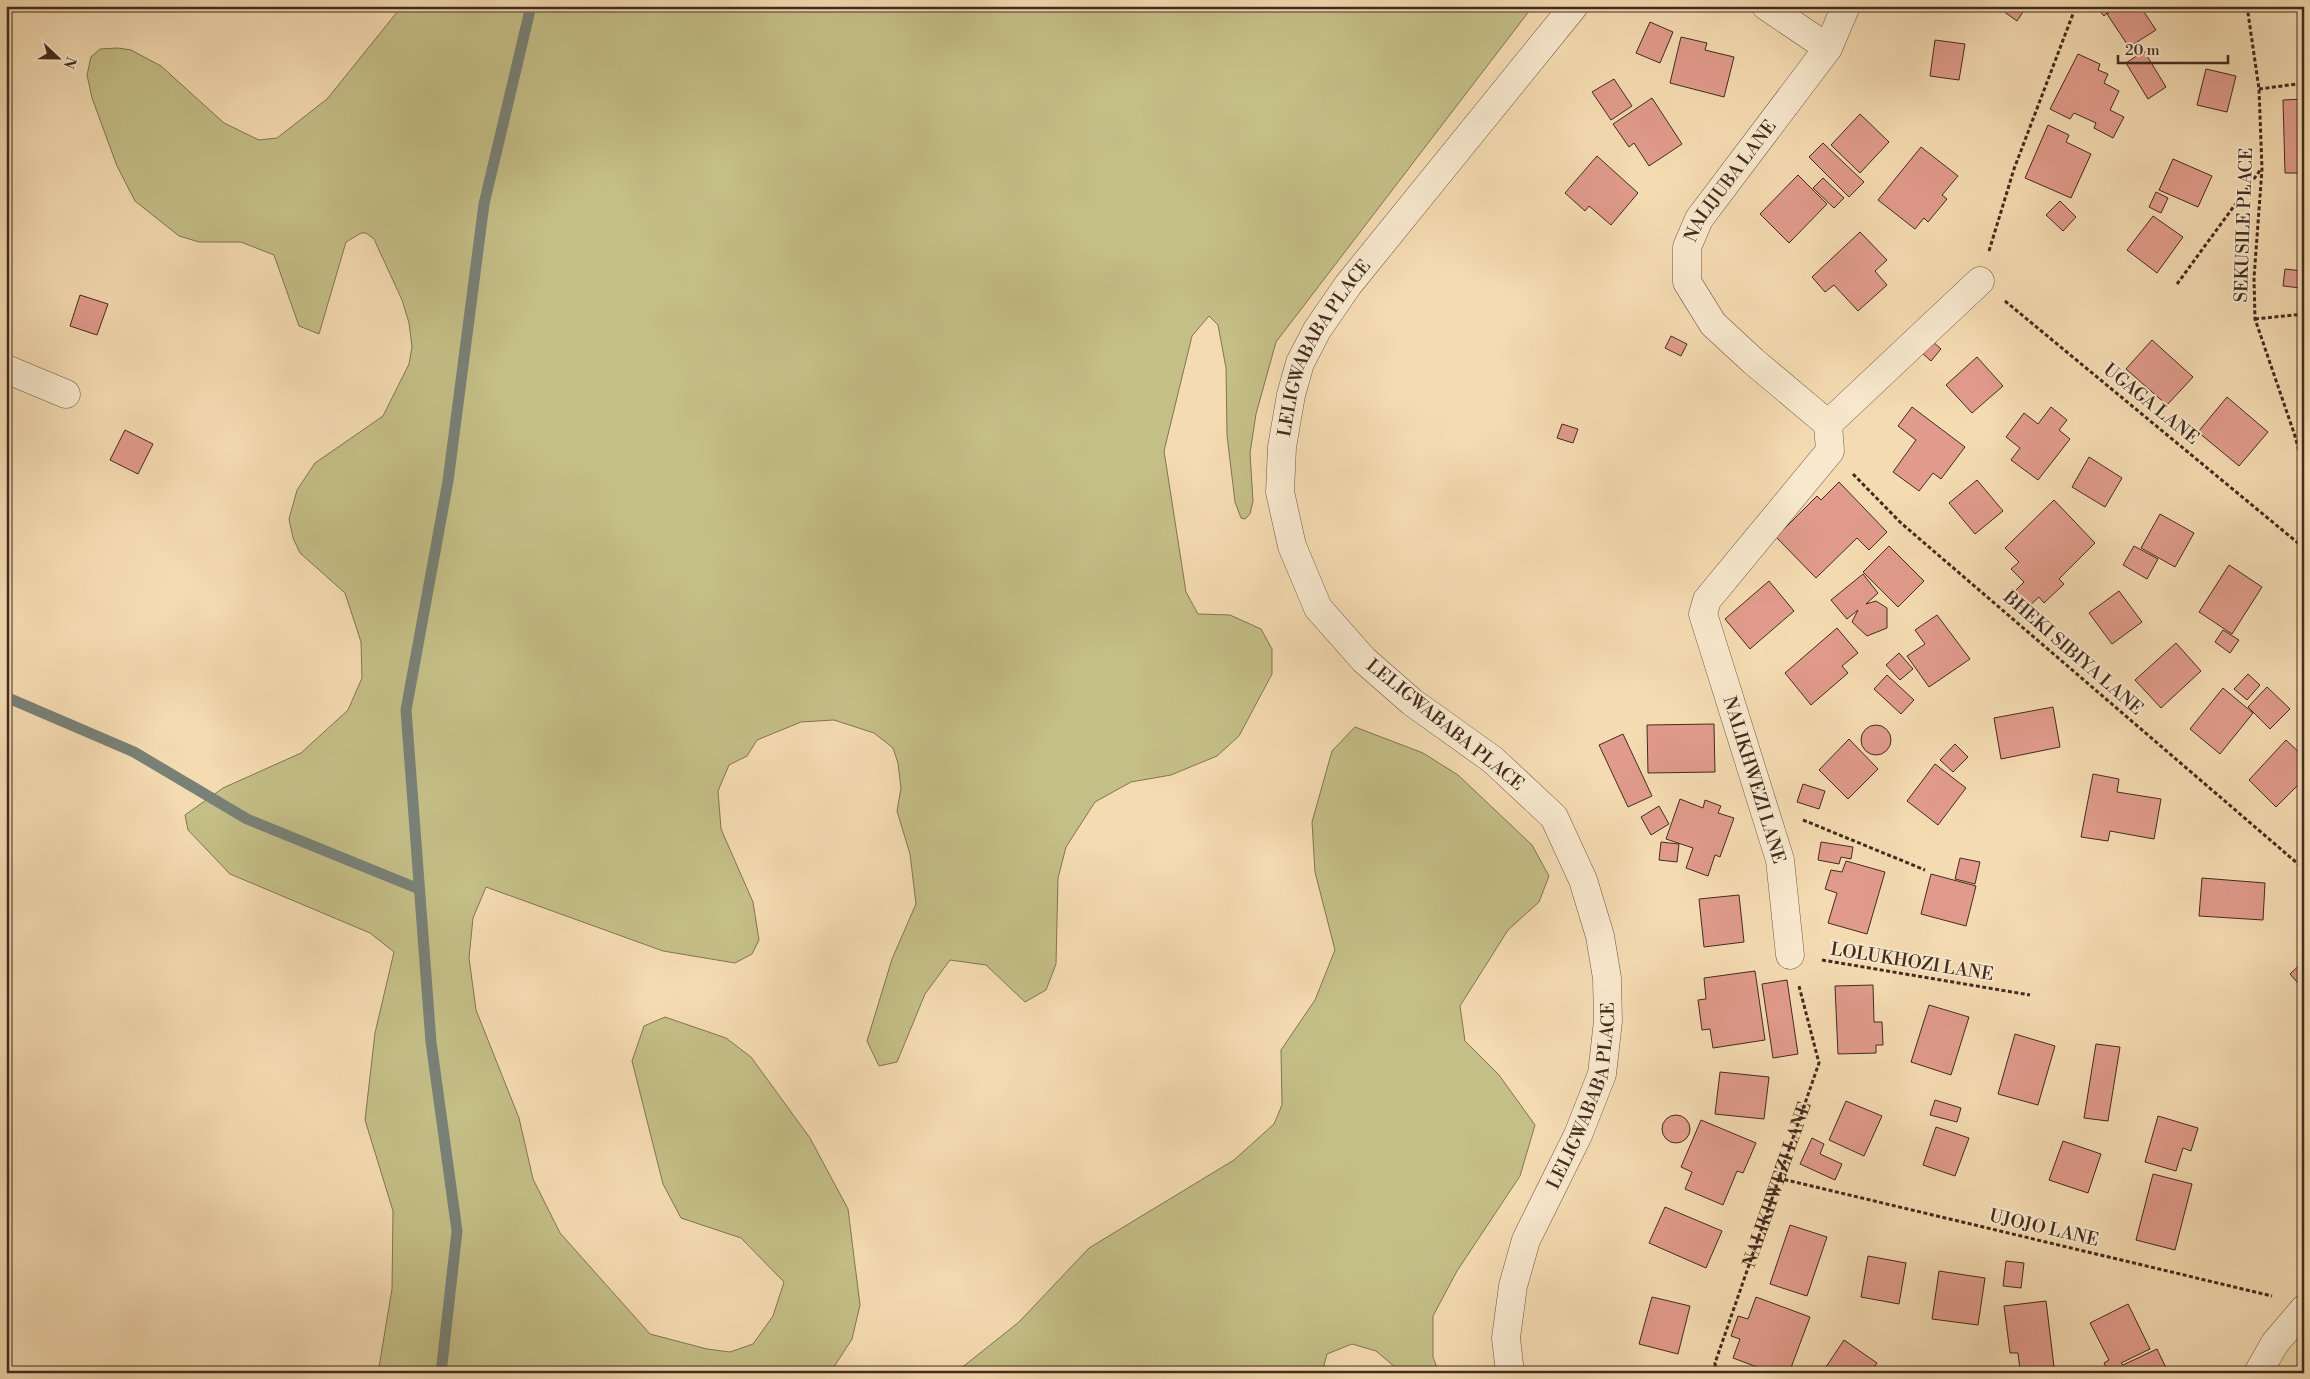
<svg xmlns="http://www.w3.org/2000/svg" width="2310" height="1379" viewBox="0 0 2310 1379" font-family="'Libre Bodoni',serif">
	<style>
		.green { fill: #c4be87; stroke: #837453 }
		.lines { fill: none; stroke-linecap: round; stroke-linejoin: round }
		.stream { stroke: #798177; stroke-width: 11 }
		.building { fill: #e19b8c; stroke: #422b1f }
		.minor-casing { stroke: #6f5744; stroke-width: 29 }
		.tertiary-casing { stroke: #6f5744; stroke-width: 29 }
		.path { stroke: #422b1f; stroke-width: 3; stroke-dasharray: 4 2.5; stroke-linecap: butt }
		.minor { stroke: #f8e8cd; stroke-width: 28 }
		.tertiary { stroke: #f8e8cd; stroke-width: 28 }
		.labels { text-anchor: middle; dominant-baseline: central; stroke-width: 4; stroke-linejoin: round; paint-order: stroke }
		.street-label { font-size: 18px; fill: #422b1f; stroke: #f8e8cd }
	</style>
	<rect width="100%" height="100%" fill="#f5dbb2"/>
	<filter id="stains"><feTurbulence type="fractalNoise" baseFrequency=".004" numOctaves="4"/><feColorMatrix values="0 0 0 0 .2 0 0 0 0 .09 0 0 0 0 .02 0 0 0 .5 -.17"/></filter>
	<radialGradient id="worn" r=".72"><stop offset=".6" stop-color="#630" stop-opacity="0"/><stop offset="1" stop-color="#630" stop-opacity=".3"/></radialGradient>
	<path class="green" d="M402,6H1533L1276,342L1256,414L1250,453L1253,501L1250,514L1245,519L1241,518L1235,502L1227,435L1226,368L1218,325L1209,316L1192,336L1164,451L1186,592L1198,614L1230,615L1261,629L1272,649V674L1239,736L1217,756L1171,775L1131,782L1095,802L1066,847L1058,878L1056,964L1046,990L1025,1002L986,965L950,960L925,994L897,1062L879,1066L867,1041L892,959L916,904L910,854L897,811L901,788L898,763L893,748L874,733L834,720L801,722L757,740L747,756L729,765L718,791L721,829L753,902L759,940L752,954L735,963L663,951L486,887L473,918L469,958L476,1010L519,1118L533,1179L560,1233L650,1334L707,1349L730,1352L753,1344L773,1316L784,1282L741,1238L681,1218L663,1184L632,1061L644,1026L665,1017L726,1038L751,1057L810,1138L848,1209L860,1305L852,1339L830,1373H378L392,1289L393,1211L365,1120L375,1033L394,952L370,933L230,874L188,830L185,815L223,788L301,753L348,710L362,678L361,642L345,593L300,553L293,538L289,519L297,490L315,463L383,416L409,364L412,347L409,323L402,300L374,239L366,233H361L346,242L319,334L299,326L274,255L241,242H199L179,236L135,201L117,166L92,98L87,75L91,57L100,49L118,48L131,50L161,66L224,123L259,140L277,138L327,99Z
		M1355,727L1423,753L1458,775L1532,845L1549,876L1539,902L1508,930L1460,1006L1465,1041L1499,1075L1535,1125L1520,1176L1457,1271L1433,1316V1357L1439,1373H1402L1376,1351L1352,1344L1327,1354L1322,1373H955L1019,1322L1089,1248L1234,1160L1274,1124L1282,1105L1281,1050L1315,1000L1335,950L1315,872L1312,822L1332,751Z"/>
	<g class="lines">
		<path class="stream" d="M6,697L134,752L247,819L419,889
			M441,1373L457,1231L431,1042L406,710L448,481L484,204L531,6"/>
	</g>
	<path class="building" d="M1996,6H2021L2025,9L2017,21Z
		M2095,6H2114L2104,16Z
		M2119,6H2140L2156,30L2129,47L2107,14Z
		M1650,22L1673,32L1660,63L1636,53Z
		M1681,37L1707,43L1705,50L1734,57L1724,97L1670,83Z
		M1935,40L1965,44L1959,80L1930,76Z
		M2144,51L2166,87L2148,99L2126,63Z
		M2078,54L2100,64L2098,70L2108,74L2104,83L2119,91L2110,110L2124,117L2113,138L2094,128L2096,123L2074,113L2070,119L2050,109Z
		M2206,69L2236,76L2227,112L2197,105Z
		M1614,79L1632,106L1611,120L1592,92Z
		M1652,98L1682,144L1649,166L1634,143L1629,147L1613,124Z
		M2304,99V173H2285L2283,100Z
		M1860,114L1889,142L1860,173L1831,145Z
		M2048,125L2069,135L2066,142L2091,154L2071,198L2025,178Z
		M1823,143L1864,182L1849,197L1809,157Z
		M1921,147L1958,176L1942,195L1947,199L1928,222L1924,218L1915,229L1878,200Z
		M1597,156L1638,193L1611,225L1589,206L1585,211L1565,193Z
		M2173,159L2212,176L2198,207L2159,190Z
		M1798,175L1827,204L1789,243L1760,214Z
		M1823,178L1844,198L1834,208L1813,188Z
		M2156,192L2168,198L2161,213L2149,207Z
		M2060,201L2076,217L2063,231L2046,215Z
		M2153,216L2183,237L2157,273L2127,250Z
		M1860,232L1887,260L1875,271L1887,285L1858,311L1834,285L1825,292L1812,277Z
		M2285,269L2303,271L2301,288L2283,286Z
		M80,295L108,304L97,335L70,326Z
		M1671,336L1687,344L1681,356L1665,348Z
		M2152,340L2193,377L2167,405L2126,369Z
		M1932,341L1941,349L1931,361L1921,352Z
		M1977,357L2003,386L1972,413L1946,385Z
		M2227,397L2268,432L2239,466L2198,432Z
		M1912,407L1965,447L1941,479L1933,473L1919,491L1893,472L1916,440L1898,426Z
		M2051,407L2067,420L2059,430L2070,439L2038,480L2011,460L2020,448L2006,437L2024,413L2038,424Z
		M1562,424L1578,429L1573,443L1557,438Z
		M125,430L153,444L138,474L110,460Z
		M2089,457L2122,478L2105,507L2072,487Z
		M1977,480L2003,511L1975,534L1949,503Z
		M1839,482L1887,532L1869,550L1857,538L1816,578L1776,537L1817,496L1821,500Z
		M2054,500L2095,543L2059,579L2064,584L2044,603L2039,597L2029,606L2015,591L2024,582L2011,569L2019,562L2005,548Z
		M2160,514L2194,533L2175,567L2141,548Z
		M1889,546L1924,581L1898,607L1863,572Z
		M2134,546L2158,559L2147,579L2123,565Z
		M2229,565L2262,587L2232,634L2199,612Z
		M1863,574L1878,593L1866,604L1876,601L1887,608V628L1867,636L1852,622L1858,610L1847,619L1831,600Z
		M1769,581L1794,611L1750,649L1725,619Z
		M2119,591L2142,622L2112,644L2089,613Z
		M1937,615L1970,659L1929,687L1907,656L1925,644L1915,630Z
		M1837,628L1858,653L1842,666L1848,673L1811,705L1785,673Z
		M2223,630L2239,640L2230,653L2215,642Z
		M2176,643L2201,671L2161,708L2135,680Z
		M1899,653L1913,669L1900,680L1886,665Z
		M2248,674L2260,685L2247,700L2234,689Z
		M1887,675L1914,700L1901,714L1874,689Z
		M2267,687L2290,709L2270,729L2248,707Z
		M2223,688L2253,713L2220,754L2190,729Z
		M2053,707L2060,747L2001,759L1994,718Z
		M1714,724L1715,772L1648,773L1647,725Z
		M1861 740a15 15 0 1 1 30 0a15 15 0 1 1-30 0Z
		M1623,734L1652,796L1628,807L1599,745Z
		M1849,739L1878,769L1848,799L1819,770Z
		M2286,740L2304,757V779L2276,807L2249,780Z
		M1955,744L1968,757L1953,772L1940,760Z
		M1935,764L1966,788L1938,825L1907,801Z
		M2093,774L2119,779L2117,792L2161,799L2154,839L2110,831L2108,841L2081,837Z
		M1803,784L1825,791L1819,809L1797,802Z
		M1680,799L1703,808L1705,800L1721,806L1718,813L1734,818L1720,857L1715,855L1708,876L1686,868L1693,848L1666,839Z
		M1659,806L1669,824L1651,835L1641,817Z
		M1661,842L1679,844L1677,862L1659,860Z
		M1821,842L1853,847L1851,859L1841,857L1839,864L1818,860Z
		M1960,858L1980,862L1975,884L1955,879Z
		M1846,861L1885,872L1867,934L1828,923L1837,893L1825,889L1831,870L1842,872Z
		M1931,874L1976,886L1966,926L1921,914Z
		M2202,878L2265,883L2263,920L2199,916Z
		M1739,895L1744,942L1704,947L1699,899Z
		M2304,961V990L2290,974Z
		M1755,971L1765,1040L1713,1048L1710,1029L1702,1030L1698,1000L1706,999L1704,978Z
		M1787,980L1798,1054L1773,1058L1762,984Z
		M1873,985L1874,1022H1882L1883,1045H1876V1053L1838,1054L1835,986Z
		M1929,1005L1969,1017L1951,1075L1911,1062Z
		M2015,1034L2055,1046L2038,1105L1998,1094Z
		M2096,1044L2120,1047L2108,1121L2084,1118Z
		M1720,1072L1769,1077L1764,1119L1715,1114Z
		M1935,1100L1961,1108L1957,1122L1930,1115Z
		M1846,1101L1882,1116L1864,1156L1829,1140Z
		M1662 1129a14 14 0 1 1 28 0a14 14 0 1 1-28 0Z
		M2158,1116L2198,1128L2191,1151L2183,1148L2176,1171L2145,1162Z
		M1701,1120L1756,1143L1743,1173L1737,1171L1723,1205L1685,1189L1692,1172L1681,1167Z
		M1936,1127L1969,1138L1955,1176L1923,1165Z
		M1812,1138L1824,1144L1820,1154L1842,1164L1835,1180L1800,1164Z
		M2063,1141L2101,1154L2088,1193L2049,1180Z
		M2153,1174L2192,1184L2175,1250L2136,1240Z
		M1665,1207L1722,1231L1706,1268L1649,1243Z
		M1790,1225L1827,1237L1807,1296L1770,1284Z
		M1868,1256L1906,1263L1899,1304L1861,1297Z
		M2006,1261L2024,1263L2021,1288L2003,1286Z
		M1939,1271L1985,1278L1978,1325L1932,1319Z
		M1652,1297L1690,1306L1678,1354L1639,1344Z
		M1756,1297L1810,1317L1789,1373H1773L1733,1358L1740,1339L1731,1336L1738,1316L1748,1319Z
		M2046,1301L2054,1367L2020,1370L2018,1353H2010L2004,1306Z
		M2128,1304L2150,1349L2121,1363L2123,1365L2157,1349L2168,1372L2109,1373L2104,1363L2109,1360L2090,1323Z
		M1844,1340L1877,1363L1870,1373H1822Z"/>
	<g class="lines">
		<defs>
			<g id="minor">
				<path d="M1766,6L1828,48"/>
				<path d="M6,369L66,394"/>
				<path id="s2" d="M1828,424L1753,361L1713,324L1687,282V247L1699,219L1828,48L1846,6"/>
				<path d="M1828,424L1980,281"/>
				<path d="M1790,955L1780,860L1703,614L1707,600L1830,451L1828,424"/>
				<path d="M2258,1373L2275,1343L2304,1309"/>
			</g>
			<g id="tertiary">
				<path id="s3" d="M1510,1373L1506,1338L1513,1286L1526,1240L1578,1135L1602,1074L1608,1021L1607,978L1600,936L1583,880L1554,817L1493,760L1412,702L1364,660L1318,608L1292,546L1280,492L1282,447L1291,395L1300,363L1317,330L1348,285L1574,6"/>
			</g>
		</defs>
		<use href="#minor" class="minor-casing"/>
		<use href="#tertiary" class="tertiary-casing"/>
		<g class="path">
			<path d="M2247,6L2259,89L2262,169L2254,278L2255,319L2294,433L2304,467"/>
			<path d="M2259,89L2304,83"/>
			<path d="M1989,251L2014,169L2076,6"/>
			<path d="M2177,284L2261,169"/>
			<path d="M2005,301L2304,548"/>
			<path d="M2255,319L2304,314"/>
			<path d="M1853,474L1901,523L2304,869"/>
			<path d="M1803,820L1925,870"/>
			<path d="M1822,960L2030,995"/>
			<path d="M1778,1178L2272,1296"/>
			<path id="s1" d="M1716,1373L1715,1363L1819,1063L1799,986"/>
		</g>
		<use href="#minor" class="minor"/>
		<use href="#tertiary" class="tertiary"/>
	</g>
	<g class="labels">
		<g class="street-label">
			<text stroke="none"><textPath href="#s2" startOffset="316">NALIJUBA LANE</textPath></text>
			<text transform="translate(2244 225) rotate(-88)">SEKUSILE PLACE</text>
			<text stroke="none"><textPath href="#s3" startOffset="1178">LELIGWABABA PLACE</textPath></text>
			<text transform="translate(2151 404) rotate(39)">UGAGA LANE</text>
			<text transform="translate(2073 653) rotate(41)">BHEKI SIBIYA LANE</text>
			<text transform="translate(1445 725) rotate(39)">LELIGWABABA PLACE</text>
			<text transform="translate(1754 780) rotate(73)">NALIKHWEZI LANE</text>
			<text transform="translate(1912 962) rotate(9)">LOLUKHOZI LANE</text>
			<text stroke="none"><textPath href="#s3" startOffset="292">LELIGWABABA PLACE</textPath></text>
			<text stroke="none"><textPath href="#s1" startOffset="199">NALIKHWEZI LANE</textPath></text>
			<text transform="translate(2044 1228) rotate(13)">UJOJO LANE</text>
		</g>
	</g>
	<rect width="2310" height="1379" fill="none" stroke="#f5dbb2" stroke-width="25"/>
	<rect x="8" y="8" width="2295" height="1364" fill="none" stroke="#422b1f" stroke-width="2.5"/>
	<rect x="12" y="12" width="2285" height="1354" fill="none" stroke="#422b1f"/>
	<g transform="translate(58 58) rotate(112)" stroke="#f8e8cd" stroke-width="4" paint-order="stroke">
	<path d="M0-4L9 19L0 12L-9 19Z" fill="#422b1f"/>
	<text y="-8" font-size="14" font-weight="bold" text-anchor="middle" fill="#422b1f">N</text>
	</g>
	<path d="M2118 55v8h110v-8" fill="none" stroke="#422b1f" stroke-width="2.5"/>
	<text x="2125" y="55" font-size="15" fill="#422b1f" stroke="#f8e8cd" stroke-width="4" paint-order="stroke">20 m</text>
	<rect width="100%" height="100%" filter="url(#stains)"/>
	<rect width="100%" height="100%" fill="url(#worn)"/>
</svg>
